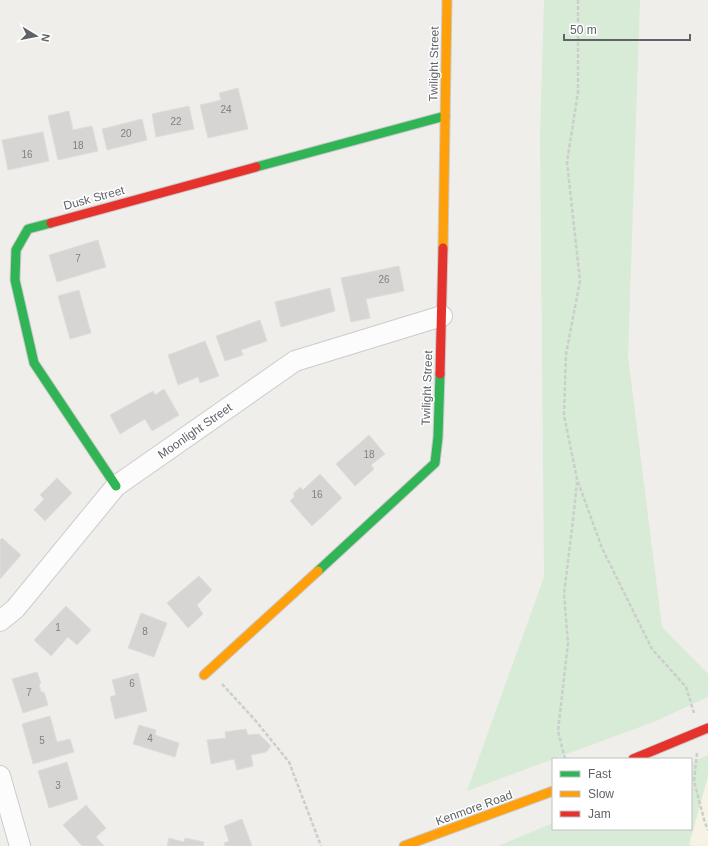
<svg xmlns="http://www.w3.org/2000/svg" width="708" height="846" viewBox="0 0 708 846" font-family="Helvetica,sans-serif">
	<style>
		.commercial { fill: #f7f3e4 }
		.green { fill: #d8ebd6 }
		.building { fill: #d6d5d3; stroke: #deddd9 }
		.lines { fill: none; stroke-linecap: round; stroke-linejoin: round }
		.street-casing { stroke: #cbcccc; stroke-width: 22 }
		.fast-casing { stroke: #cacacb; stroke-width: 11 }
		.slow-casing { stroke: #cacacb; stroke-width: 11 }
		.jam-casing { stroke: #cacacb; stroke-width: 11 }
		.path { stroke: #cacfcc; stroke-width: 2.5; stroke-dasharray: 4 2; stroke-linecap: butt }
		.street { stroke: #fdfcfc; stroke-width: 20 }
		.fast { stroke: #30b455; stroke-width: 9 }
		.slow { stroke: #ff9f0a; stroke-width: 9 }
		.jam { stroke: #e5322d; stroke-width: 9 }
		.labels { text-anchor: middle; dominant-baseline: central; stroke-width: 3; stroke-linejoin: round; paint-order: stroke }
		.number-label { font-size: 10px; fill: #7e8184 }
		.street-label { font-size: 12px; fill: #5f6368; stroke: #fff }
	</style>
	<rect width="100%" height="100%" fill="#efeeea"/>
	<path class="commercial" d="M708,776V846L688,845Z"/>
	<path class="green" d="M544,0H640L628,356L662,627L708,674V697L656,721L467,791L544,577L540,137Z
		M708,755V776L689,845L692,846H498L553,823V829H691V763Z"/>
	<path class="building" d="M238,88L248,129L208,138L200,105L221,100L219,93Z
		M189,106L194,129L156,137L152,114Z
		M69,111L73,130L92,126L98,151L58,160L48,116Z
		M142,119L147,140L107,150L102,129Z
		M43,132L49,161L8,170L2,140Z
		M98,240L106,267L57,282L49,255Z
		M399,266L404,291L366,299L370,318L351,322L341,278Z
		M330,288L335,311L281,327L275,302Z
		M79,290L91,333L70,339L58,296Z
		M260,320L267,341L241,350L243,355L225,361L216,336Z
		M205,341L219,376L200,383L198,377L178,385L168,355Z
		M164,389L179,415L152,431L145,419L120,434L110,415L153,391L155,395Z
		M369,435L385,454L371,465L374,469L355,486L336,464Z
		M320,474L342,498L312,526L290,501L295,496L293,494L300,487L303,490Z
		M57,478L72,493L45,521L34,510L44,499L40,495Z
		M2,538L21,555L0,579V540Z
		M199,576L212,590L197,605L203,614L188,628L167,603Z
		M66,606L91,630L77,645L68,637L51,656L34,640Z
		M141,613L167,623L154,657L128,648Z
		M37,672L41,683L39,684L41,692H44L48,705L23,713L12,679Z
		M138,673L147,711L115,719L110,697L116,695L112,680Z
		M50,716L57,742L70,739L74,752L33,764L22,724Z
		M139,725L156,730L155,735L179,743L175,757L133,744Z
		M246,729L248,735L259,734L271,746L266,752L251,755L253,766L237,770L234,759L211,764L207,740L226,738L225,732Z
		M67,762L78,799L49,808L38,771Z
		M86,805L106,828L96,837L104,846H82L63,825Z
		M242,819L252,846H225L224,843L229,841L224,826Z
		M169,838L184,842L185,838L204,842L203,846H167Z"/>
	<g class="lines">
		<defs>
			<path id="street" d="M0,621L15,609L116,486L295,361L442,316
				M0,776L20,846"/>
			<path id="fast" d="M256,167L445,116
				M51,223L28,229L16,250L15,280L34,363L116,486
				M318,571L435,463L438,437L440,374"/>
			<path id="slow" d="M443,248L447,0
				M204,675L318,571
				M404,846L553,791"/>
			<path id="jam" d="M51,223L256,167
				M440,374L443,248
				M633,759L708,728"/>
		</defs>
		<use href="#street" class="street-casing"/>
		<use href="#fast" class="fast-casing"/>
		<use href="#slow" class="slow-casing"/>
		<use href="#jam" class="jam-casing"/>
		<path class="path" d="M578,0V92L567,162L580,281L566,354L564,415L577,479L602,548L652,649L686,687L694,713
			M222,684L255,720L289,762L321,846
			M697,753L694,781L705,823L708,830
			M565,759L558,731L568,643L564,594L573,520L577,482"/>
		<use href="#street" class="street"/>
		<use href="#fast" class="fast"/>
		<use href="#slow" class="slow"/>
		<use href="#jam" class="jam"/>
	</g>
	<g class="labels">
		<g class="number-label">
			<text x="226" y="109">24</text>
			<text x="176" y="121">22</text>
			<text x="126" y="133">20</text>
			<text x="78" y="145">18</text>
			<text x="27" y="154">16</text>
			<text x="78" y="258">7</text>
			<text x="384" y="279">26</text>
			<text x="369" y="454">18</text>
			<text x="317" y="494">16</text>
			<text x="58" y="627">1</text>
			<text x="145" y="631">8</text>
			<text x="132" y="683">6</text>
			<text x="29" y="692">7</text>
			<text x="150" y="738">4</text>
			<text x="42" y="740">5</text>
			<text x="58" y="785">3</text>
		</g>
		<g class="street-label">
			<text transform="translate(434 64) rotate(-89)">Twilight Street</text>
			<text transform="translate(94 198) rotate(-15)">Dusk Street</text>
			<text transform="translate(427 388) rotate(-88)">Twilight Street</text>
			<text transform="translate(195 431) rotate(-35)">Moonlight Street</text>
			<text transform="translate(474 808) rotate(-20)">Kenmore Road</text>
		</g>
	</g>
	<rect x="552" y="758" width="140" height="72" fill="#ffffff" stroke="#bfc1c3"/>
	<rect x="560" y="771" width="20" height="6" fill="#30b455" stroke="#bfc1c3"/>
	<text x="588" y="778" font-size="12" fill="#5f6368">Fast</text>
	<rect x="560" y="791" width="20" height="6" fill="#ff9f0a" stroke="#bfc1c3"/>
	<text x="588" y="798" font-size="12" fill="#5f6368">Slow</text>
	<rect x="560" y="811" width="20" height="6" fill="#e5322d" stroke="#bfc1c3"/>
	<text x="588" y="818" font-size="12" fill="#5f6368">Jam</text>
	<g transform="translate(36 36) rotate(100)" stroke="#ffffff" stroke-width="3" paint-order="stroke">
	<path d="M0-3L7 15L0 10L-7 15Z" fill="#5f6368"/>
	<text y="-6" font-size="11" font-weight="bold" text-anchor="middle" fill="#5f6368">N</text>
	</g>
	<path d="M564 34v6h126v-6" fill="none" stroke="#5f6368" stroke-width="2"/>
	<text x="570" y="34" font-size="12" fill="#5f6368" stroke="#ffffff" stroke-width="3" paint-order="stroke">50 m</text>
</svg>
